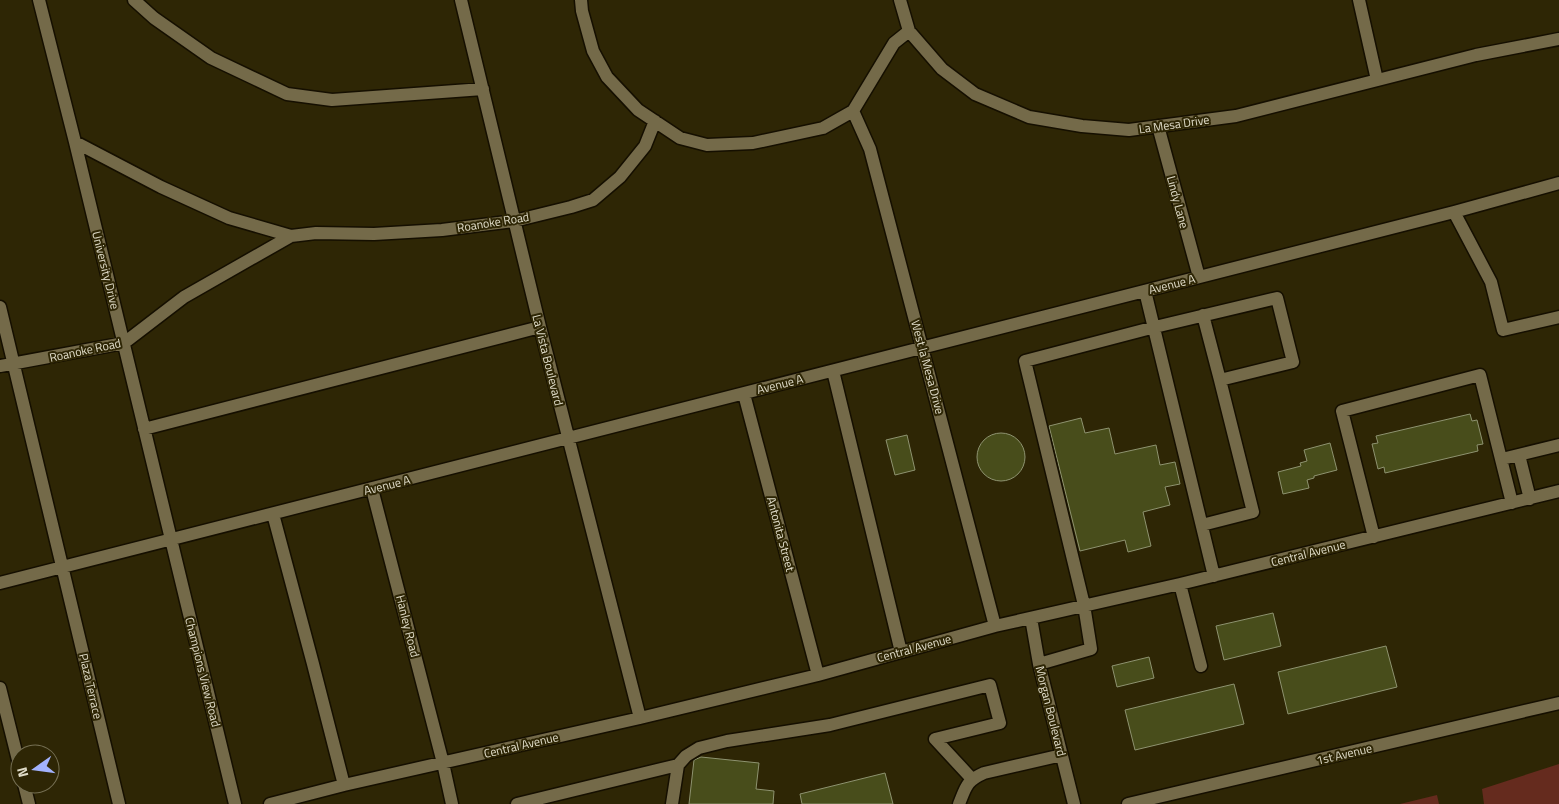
<svg xmlns="http://www.w3.org/2000/svg" width="1559" height="804" viewBox="0 0 1559 804" font-family="'Titillium Web',sans-serif">
	<style>
		.green { fill: #652b1e }
		.building { fill: #484d1b; stroke: #8e9370 }
		.lines { fill: none; stroke-linecap: round; stroke-linejoin: round }
		.minor-casing { stroke: #150f00; stroke-width: 15 }
		.minor { stroke: #746a49; stroke-width: 12 }
		.labels { text-anchor: middle; dominant-baseline: central; stroke-width: 4; stroke-linejoin: round; paint-order: stroke }
		.street-label { font-size: 12px; fill: #e0dcc9; stroke: #2e2605 }
	</style>
	<rect width="100%" height="100%" fill="#2e2605"/>
	<path class="green" d="M1559,764V804H1484L1482,789Z
		M1437,795L1439,804H1400Z"/>
	<path class="building" d="M1470,414L1472,421L1477,420L1483,444L1477,445L1478,451L1385,473L1384,467L1378,469L1372,444L1378,443L1376,436Z
		M1081,418L1085,433L1109,428L1115,454L1156,445L1160,465L1175,462L1180,484L1165,487L1170,505L1143,512L1151,546L1128,552L1125,540L1080,551L1049,426Z
		M977 457a24 24 0 1 1 48 0a24 24 0 1 1-48 0Z
		M907,435L915,470L895,475L886,440Z
		M1330,443L1337,470L1314,476V478L1307,480L1309,488L1283,494L1278,472L1301,466L1300,463L1307,461L1304,450Z
		M1273,613L1281,646L1224,660L1216,626Z
		M1386,646L1397,687L1288,714L1278,672Z
		M1149,657L1154,678L1117,687L1112,666Z
		M1234,684L1244,724L1135,750L1125,710Z
		M701,757L759,763L756,789L774,791L773,804H689L694,760Z
		M885,773L893,804H802L800,794Z"/>
	<g class="lines">
		<defs>
			<path id="minor" d="M39,0L75,142L235,804
				M134,0L154,18L211,58L287,94L332,100L483,89
				M461,0L540,327L640,718
				M581,0L582,11L593,51L607,77L638,110L680,138L707,145L753,143L823,128L853,111
				M900,0L909,31L942,69L975,94L1029,117L1082,126L1129,130L1236,116L1476,55L1559,39
				M1359,0L1377,80
				M853,111L870,149L995,626
				M853,111L894,43L909,31
				M1158,126L1199,277
				M75,142L161,187L229,218L291,236L316,233L374,234L442,230L514,221L571,207L593,200L620,177L645,146L655,121
				M1454,212L1491,282L1503,330L1559,317
				M1145,291L1214,576
				M0,307L119,804
				M1203,315L1220,380
				M0,366L124,343L184,297L291,236
				M833,371L901,652
				M744,394L818,675
				M144,429L540,327
				M1519,455L1530,499
				M1502,459L1559,445
				M372,489L443,763L452,804
				M273,514L313,664L344,785
				M1374,537L1342,411L1480,375L1512,503
				M0,583L1454,212L1559,183
				M1180,584L1201,666
				M1031,618L1039,664L1074,804
				M1039,664L1091,649L1084,605L1025,361L1155,327L1277,298L1293,362L1220,380L1253,512L1202,525
				M0,688L20,768
				M678,765L686,756L699,748L727,741L830,725L990,685L1000,723L935,739L972,779
				M24,784L29,804
				M270,804L344,785L640,718L818,675L995,626L1180,584L1559,491
				M517,804L678,765L672,804
				M959,804C966,787 966,781 984,773L1062,755
				M1128,804L1559,703"/>
		</defs>
		<use href="#minor" class="minor-casing"/>
		<use href="#minor" class="minor"/>
	</g>
	<g class="labels">
		<g class="street-label">
			<text transform="translate(1174 124) rotate(-8)">La Mesa Drive</text>
			<text transform="translate(1178 202) rotate(75)">Lindy Lane</text>
			<text transform="translate(493 222) rotate(-9)">Roanoke Road</text>
			<text transform="translate(106 270) rotate(76)">University Drive</text>
			<text transform="translate(1172 284) rotate(-14)">Avenue A</text>
			<text transform="translate(85 350) rotate(-12)">Roanoke Road</text>
			<text transform="translate(548 360) rotate(76)">La Vista Boulevard</text>
			<text transform="translate(928 367) rotate(75)">West la Mesa Drive</text>
			<text transform="translate(780 384) rotate(-14)">Avenue A</text>
			<text transform="translate(387 485) rotate(-14)">Avenue A</text>
			<text transform="translate(781 534) rotate(75)">Antonita Street</text>
			<text transform="translate(1308 553) rotate(-14)">Central Avenue</text>
			<text transform="translate(408 626) rotate(76)">Hanley Road</text>
			<text transform="translate(914 648) rotate(-15)">Central Avenue</text>
			<text transform="translate(203 672) rotate(76)">Champions View Road</text>
			<text transform="translate(91 686) rotate(77)">Plaza Terrace</text>
			<text transform="translate(1051 711) rotate(76)">Morgan Boulevard</text>
			<text transform="translate(521 745) rotate(-13)">Central Avenue</text>
			<text transform="translate(1344 754) rotate(-13)">1st Avenue</text>
		</g>
	</g>
	<g transform="translate(35 769) rotate(256)"><circle r="24" fill="#2e2605" stroke="#756f53"/>
	<path d="M0-4L9 19L0 12L-9 19Z" fill="#a2b2fd"/>
	<text y="-8" font-size="14" font-weight="bold" text-anchor="middle" fill="#e0dcc9">N</text>
	</g>
</svg>
